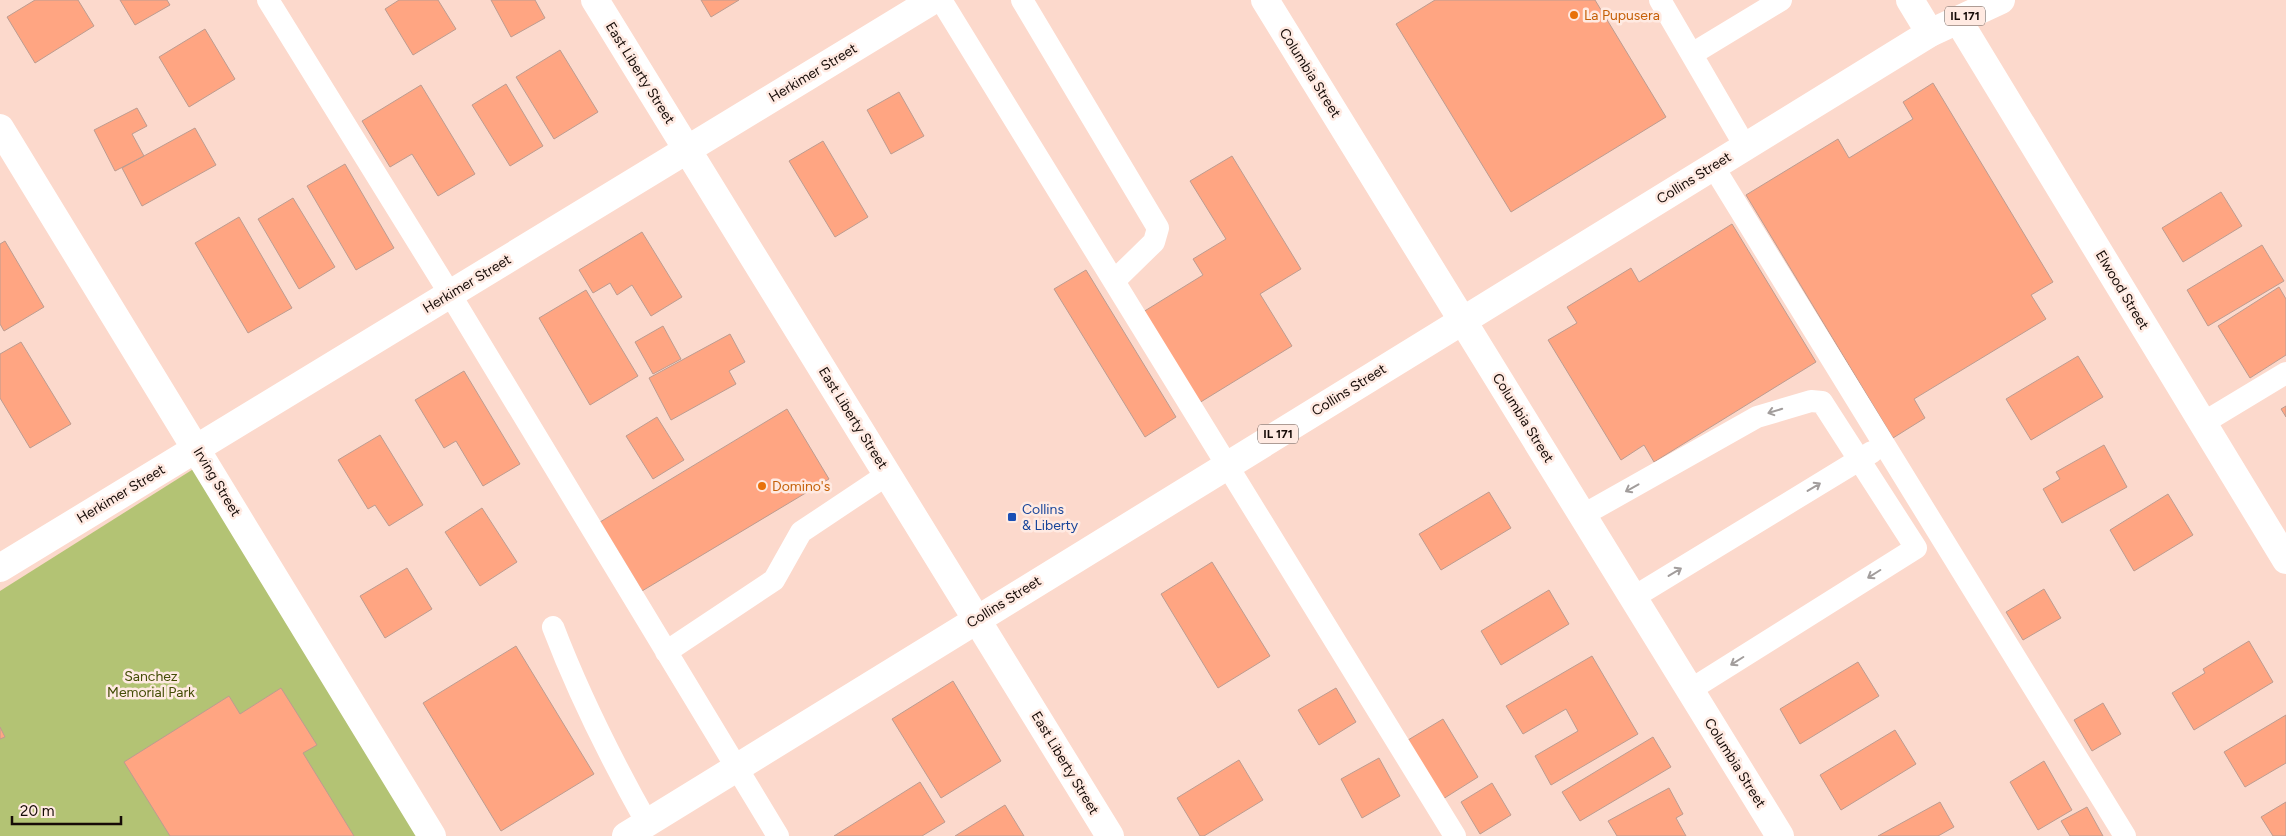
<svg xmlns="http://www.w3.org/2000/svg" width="2286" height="836" viewBox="0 0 2286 836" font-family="Figtree,sans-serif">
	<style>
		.green { fill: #b3c374 }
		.building { fill: #ffa582; stroke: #bd9c90 }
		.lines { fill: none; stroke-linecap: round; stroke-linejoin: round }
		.lane { stroke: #fff; stroke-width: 22 }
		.street { stroke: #fff; stroke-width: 28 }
		.primary { stroke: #fff; stroke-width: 28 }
		.oneway { stroke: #a29d9c }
		.food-dot { fill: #e8710a; stroke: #ffeae2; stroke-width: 2 }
		.transit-dot { fill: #1a4fb4; stroke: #ffeae2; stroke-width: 2 }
		.labels { text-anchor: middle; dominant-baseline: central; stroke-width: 5; stroke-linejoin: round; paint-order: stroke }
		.shield { fill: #ffeae2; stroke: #5c4e49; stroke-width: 1 }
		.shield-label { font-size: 12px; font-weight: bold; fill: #160b07 }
		.food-label { font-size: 14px; fill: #c56008; stroke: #ffeae2; text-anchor: start }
		.street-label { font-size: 14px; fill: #160b07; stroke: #ffeae2 }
		.transit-label { font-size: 14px; fill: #164399; stroke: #ffeae2; text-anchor: start }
		.park-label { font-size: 14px; fill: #434d06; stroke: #ffeae2 }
	</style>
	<rect width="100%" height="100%" fill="#fcd9cc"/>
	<path class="green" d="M195,468L424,836H0V591Z"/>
	<path class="building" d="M35,0H78L94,26L35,63L7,17Z
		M120,0H167L170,5L135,25Z
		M399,0H438L456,29L413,55L385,9Z
		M491,0H535L545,18L511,37Z
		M701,0H739L711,17Z
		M1435,0H1595L1666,117L1511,212L1396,24Z
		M205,29L235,79L189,107L159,57Z
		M560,50L598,112L554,139L516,77Z
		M1933,83L2053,282L2031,295L2046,319L1914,399L1925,418L1893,438L1746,195L1838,139L1849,158L1913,119L1903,102Z
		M506,84L543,146L510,166L472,105Z
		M421,85L475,174L438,196L412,154L390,167L362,121Z
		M899,92L924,136L891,154L867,110Z
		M137,108L147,126L132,134L144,156L115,171L94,130Z
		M195,128L216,165L142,206L122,168Z
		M823,141L868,217L835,237L789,161Z
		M1232,156L1301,269L1260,294L1292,346L1199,403L1143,312L1203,275L1193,259L1226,239L1190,181Z
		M345,164L394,248L356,270L307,186Z
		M2221,192L2242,226L2183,262L2162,228Z
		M293,198L335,267L299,289L258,219Z
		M239,217L292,308L248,333L195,243Z
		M1732,224L1816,362L1654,462L1644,445L1621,460L1548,340L1577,323L1567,307L1631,268L1639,282Z
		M642,232L682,297L651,316L632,285L617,295L610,283L593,293L579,270Z
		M5,241L44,307L4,331L0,324V244Z
		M2262,245L2284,281L2208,326L2187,290Z
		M1086,270L1176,417L1145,437L1054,289Z
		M2279,287L2286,299V355L2250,378L2218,326Z
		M586,290L638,376L590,405L539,318Z
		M663,326L681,359L653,374L635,342Z
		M730,334L745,362L729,371L736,384L671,420L649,378Z
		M21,342L71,424L30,448L0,398V354Z
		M2078,356L2103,397L2031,440L2006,399Z
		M464,371L520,464L483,486L456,441L444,448L415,400Z
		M2286,406V417L2281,409Z
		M787,409L829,479L642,591L600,522Z
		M657,417L684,460L653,479L626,436Z
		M380,435L423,505L389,526L375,505L368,509L338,460Z
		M2104,445L2127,487L2062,523L2043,489L2060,479L2056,472Z
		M1489,492L1511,528L1441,570L1419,534Z
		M2168,494L2193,535L2134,571L2110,530Z
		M482,508L517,562L480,586L445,532Z
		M1212,562L1270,656L1218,688L1161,594Z
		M407,568L432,609L385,638L360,596Z
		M2044,589L2061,618L2023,640L2006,612Z
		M1549,590L1569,624L1501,665L1481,631Z
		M2249,641L2273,682L2194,730L2172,693L2205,673L2203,669Z
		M516,646L594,774L501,831L423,703Z
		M1592,656L1638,734L1551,785L1535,756L1578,731L1566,709L1523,734L1506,706Z
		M1858,662L1879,696L1800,744L1780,709Z
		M953,681L1001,761L941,798L892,719Z
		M281,688L317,745L303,753L354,836H170L124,762L229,696L240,714Z
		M1336,688L1356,722L1319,745L1298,710Z
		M2103,703L2121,734L2092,751L2074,720Z
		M2286,715V763L2245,787L2224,752Z
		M1443,719L1478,777L1443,799L1408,740Z
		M0,727L5,737L0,739Z
		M1895,730L1916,764L1841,810L1820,775Z
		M1653,737L1671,767L1580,821L1562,792Z
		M1379,758L1400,796L1362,818L1341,779Z
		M1239,760L1263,800L1204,836H1200L1177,798Z
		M2044,761L2072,810L2038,830L2010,782Z
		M920,782L945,822L922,836H834Z
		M1492,783L1511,815L1480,834L1461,802Z
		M1669,788L1683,814L1676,818L1686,836H1617L1608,821Z
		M1940,802L1954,827L1938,836H1878Z
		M2286,802V836H2273L2261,817Z
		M1005,805L1024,836H955Z
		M2087,807L2103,836H2070L2061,821Z"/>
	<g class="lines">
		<path class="lane" d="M268,0L450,294L778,836
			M941,0L1455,836
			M1022,0L1158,228L1154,242L1114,281
			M1660,0L1745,146
			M1692,54L1781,0
			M1713,166L2125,836
			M2203,423L2286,373
			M1583,515L1757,417L1811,401L1822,402L1916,548L1690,690
			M1634,597L1872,452
			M553,627C579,695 611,759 647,823
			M666,652L774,580L801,532L888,474"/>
		<path class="street" d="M595,0L1110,836
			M1265,0L1780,836
			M1910,0L1930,33
			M1958,20L2286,560
			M0,128L432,836
			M0,568L933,0"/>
		<path class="primary" d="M626,836L1930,33L2001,0"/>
	</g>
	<defs><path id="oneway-shaft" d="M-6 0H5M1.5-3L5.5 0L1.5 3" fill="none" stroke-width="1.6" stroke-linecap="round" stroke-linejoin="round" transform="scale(1.25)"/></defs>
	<g class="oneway">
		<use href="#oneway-shaft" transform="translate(1775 411) rotate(163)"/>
		<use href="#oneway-shaft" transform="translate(1814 487) rotate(-31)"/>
		<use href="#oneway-shaft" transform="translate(1632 488) rotate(151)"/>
		<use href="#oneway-shaft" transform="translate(1675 572) rotate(-31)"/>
		<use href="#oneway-shaft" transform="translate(1874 574) rotate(148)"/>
		<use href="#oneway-shaft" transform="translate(1737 661) rotate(148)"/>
	</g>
	<g class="food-dot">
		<circle cx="1574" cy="15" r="5"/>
		<circle cx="762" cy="486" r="5"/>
	</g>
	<rect class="transit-dot" x="1007" y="512" width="10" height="10" rx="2.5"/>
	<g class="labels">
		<g class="shield">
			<rect x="1945" y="6.5" width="40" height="19" rx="4"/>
			<rect x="1258" y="424.5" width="40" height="19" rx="4"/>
		</g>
		<g class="shield-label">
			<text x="1965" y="16">IL 171</text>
			<text x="1278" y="434">IL 171</text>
		</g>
		<g class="food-label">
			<text x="1584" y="15">La Pupusera</text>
			<text x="772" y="486">Domino's</text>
		</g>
		<g class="street-label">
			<text transform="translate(640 73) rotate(58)">East Liberty Street</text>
			<text transform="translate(813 73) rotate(-31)">Herkimer Street</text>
			<text transform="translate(1310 73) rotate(58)">Columbia Street</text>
			<text transform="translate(1694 178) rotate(-32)">Collins Street</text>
			<text transform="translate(467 284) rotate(-31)">Herkimer Street</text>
			<text transform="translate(2122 290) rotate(59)">Elwood Street</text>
			<text transform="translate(1349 390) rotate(-32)">Collins Street</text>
			<text transform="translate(853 418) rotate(58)">East Liberty Street</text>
			<text transform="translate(1523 418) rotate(58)">Columbia Street</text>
			<text transform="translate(217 482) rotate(59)">Irving Street</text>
			<text transform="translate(121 494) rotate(-31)">Herkimer Street</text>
			<text transform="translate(1004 602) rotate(-32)">Collins Street</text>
			<text transform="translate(1065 763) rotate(59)">East Liberty Street</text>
			<text transform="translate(1735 763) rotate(58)">Columbia Street</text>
		</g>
		<g class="transit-label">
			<text x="1022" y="509">Collins<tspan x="1022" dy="16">&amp; Liberty</tspan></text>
		</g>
		<g class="park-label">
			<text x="151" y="676">Sanchez<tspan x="151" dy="16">Memorial Park</tspan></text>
		</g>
	</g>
	<path d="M12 816v8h109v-8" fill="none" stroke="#160b07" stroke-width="2.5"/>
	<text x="20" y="816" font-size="15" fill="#160b07" stroke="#ffeae2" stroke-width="4" paint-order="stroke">20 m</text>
</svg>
